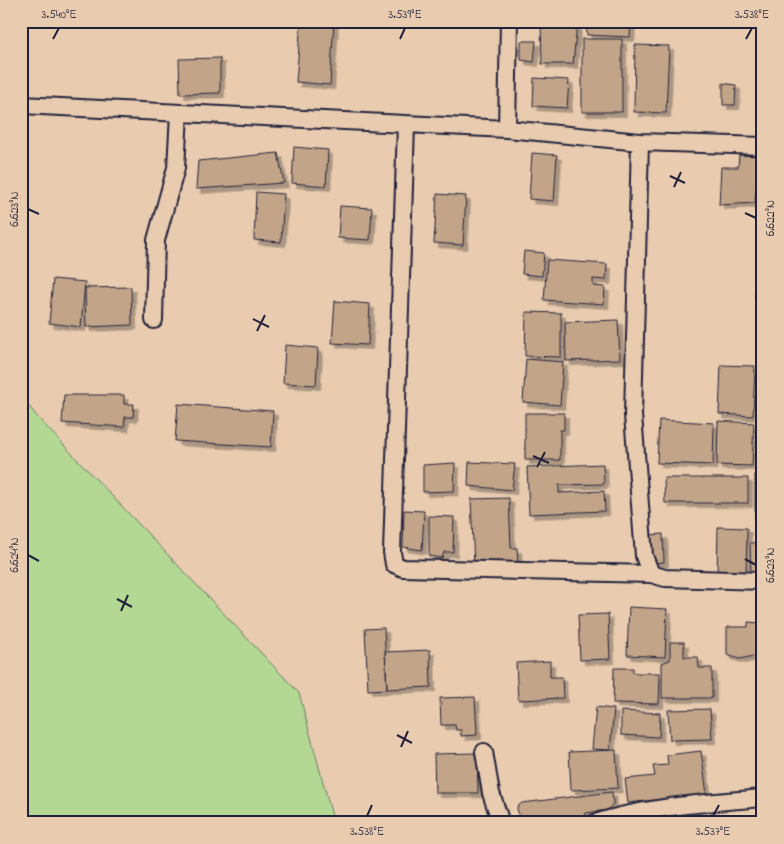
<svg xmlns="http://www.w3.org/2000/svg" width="784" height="844" viewBox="0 0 784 844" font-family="'Indie Flower',sans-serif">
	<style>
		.green { fill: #b3d893; stroke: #6a7d67 }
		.building { fill: #c2a488; stroke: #22223b; filter: url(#shadow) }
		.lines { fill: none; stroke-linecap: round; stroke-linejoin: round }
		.minor-casing { stroke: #22223b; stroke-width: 20 }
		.minor { stroke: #e9ccb0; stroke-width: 16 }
		.ticks { fill: none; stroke: #22223b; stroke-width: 2 }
		.neatline { fill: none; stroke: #22223b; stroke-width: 2 }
		.ticks-label { font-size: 12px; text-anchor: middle; fill: #22223b }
	</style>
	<defs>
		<filter id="shadow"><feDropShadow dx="4.5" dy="4.5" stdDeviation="0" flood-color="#0004"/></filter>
	</defs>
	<rect width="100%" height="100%" fill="#e9ccb0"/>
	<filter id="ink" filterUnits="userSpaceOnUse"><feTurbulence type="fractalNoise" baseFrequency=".02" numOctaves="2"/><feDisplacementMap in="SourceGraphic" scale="10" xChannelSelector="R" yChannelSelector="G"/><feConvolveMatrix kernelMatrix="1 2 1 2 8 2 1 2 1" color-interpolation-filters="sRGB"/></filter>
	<g filter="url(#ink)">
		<path class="green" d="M21,396L39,419L299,693L334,823H21Z"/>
		<path class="building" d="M301,21H334L330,85L296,82Z
			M586,21H631L630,37L587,35Z
			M541,22L577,23L573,64H542Z
			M582,39H622V112H582Z
			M521,41H536L534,62L521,60Z
			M635,45L669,46L666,113L634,112Z
			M220,58V93L180,94L179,59Z
			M534,78L569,80L567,108L533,106Z
			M723,83L736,85L735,105H723Z
			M294,147L328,150L326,186L292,183Z
			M278,153L284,183L196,189L198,161Z
			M532,153L557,155L554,201L529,199Z
			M739,155L759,156L755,203L719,205L721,167H738Z
			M760,174H763V207H759Z
			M256,192L284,194L281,242L254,240Z
			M437,194L466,196L463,245L434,243Z
			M340,206L372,208L370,240L338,238Z
			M524,251L544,253L542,276L522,274Z
			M547,260L607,264L606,280L593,279V286L605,287L604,304L544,300Z
			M756,262H763V299H755Z
			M53,279L85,282L81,327L49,323Z
			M131,287L132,325L86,327L85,288Z
			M335,301L370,304L368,345L332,343Z
			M526,312L561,313V357L525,356Z
			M618,320L620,359L566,361L565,322Z
			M285,345L318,348L316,385L283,383Z
			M526,359L563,362L560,405L523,402Z
			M721,365L755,366L753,416L719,414Z
			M759,374H763V415H758Z
			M64,395H124V404H134L133,417H125L124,427L62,423Z
			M178,404L273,411L271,447L175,441Z
			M525,413H564V430H560V460H525Z
			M659,420L714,423L713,465L657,463Z
			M718,421L754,423L752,466L717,465Z
			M757,421H763V469H756Z
			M469,462L515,464L512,490L468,486Z
			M455,463L454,491L423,492V465Z
			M603,464L604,484L559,485V493L604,491L605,511L529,514L527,467Z
			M755,474H763V525H755Z
			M664,478H748V503H665Z
			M509,498L511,548H517L518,564L474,566L471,499Z
			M404,510L424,511L422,550L403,547Z
			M429,516L454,517L453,552H444L442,558L429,556Z
			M718,527L747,528L746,577L717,576Z
			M663,534L664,562L652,563L650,535Z
			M763,542V577H751L750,543Z
			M629,607L667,609L665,657L627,655Z
			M608,614L610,659L580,660L578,615Z
			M748,622L760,623L763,654L740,659L727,655V627H748Z
			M384,628L387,689L368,690L365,629Z
			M670,642H684V657H698L699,668H712V698H662V663L670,660Z
			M430,650L431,687L387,689L385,652Z
			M550,661V677H562L563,698L518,700L516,663Z
			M614,668H633V673H660L659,704L613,703Z
			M475,697L477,735L461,736V730H456L455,725H441L440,698Z
			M596,707L614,709L610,750L592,749Z
			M710,709L712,739L670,740L668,710Z
			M621,711L660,713L659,737L621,735Z
			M616,750L618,788L571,790L569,752Z
			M701,751L707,794L628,803L625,779L655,776L653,766L668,765L667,755Z
			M477,753L478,793H435L434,754Z
			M612,792L613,804L607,810L586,813L585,816L554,820V823H523L522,816L518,815L517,807L522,803Z"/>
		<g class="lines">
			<defs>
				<path id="minor" d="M21,105L507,129L640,142L763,146
					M406,125L392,552L394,564L403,568L651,574
					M507,129L509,21
					M640,142L633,415L644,556L651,574L665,578L763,581
					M154,320L156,240L176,168L179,114
					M484,752L491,793L501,823
					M595,823C648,806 708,803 763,798"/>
			</defs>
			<use href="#minor" class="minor-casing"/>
			<use href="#minor" class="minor"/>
		</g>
	</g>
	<path class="ticks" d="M53,39L59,28M400,39L405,28M746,39L752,28M670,176L685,183M674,187L681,172M28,209L39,214M745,213L756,218M253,319L269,327M257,331L265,315M533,456L549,463M537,467L545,452M28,555L39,561M745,559L756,565M117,599L132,607M121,611L128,595M397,735L412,743M401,747L408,731M367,816L372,805M713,816L719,805"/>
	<rect width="784" height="844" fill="none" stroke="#e9ccb0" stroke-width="55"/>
	<rect x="28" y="28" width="728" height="788" class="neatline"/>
	<g class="ticks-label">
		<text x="59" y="18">3.540°E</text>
		<text x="405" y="18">3.539°E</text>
		<text x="752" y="18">3.538°E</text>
		<text transform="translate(14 209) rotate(-90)" y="4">6.623°N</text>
		<text transform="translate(770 218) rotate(-90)" y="4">6.622°N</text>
		<text transform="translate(14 555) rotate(-90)" y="4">6.624°N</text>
		<text transform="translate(770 565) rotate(-90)" y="4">6.623°N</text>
		<text x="367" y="835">3.538°E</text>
		<text x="713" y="835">3.537°E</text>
	</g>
</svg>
